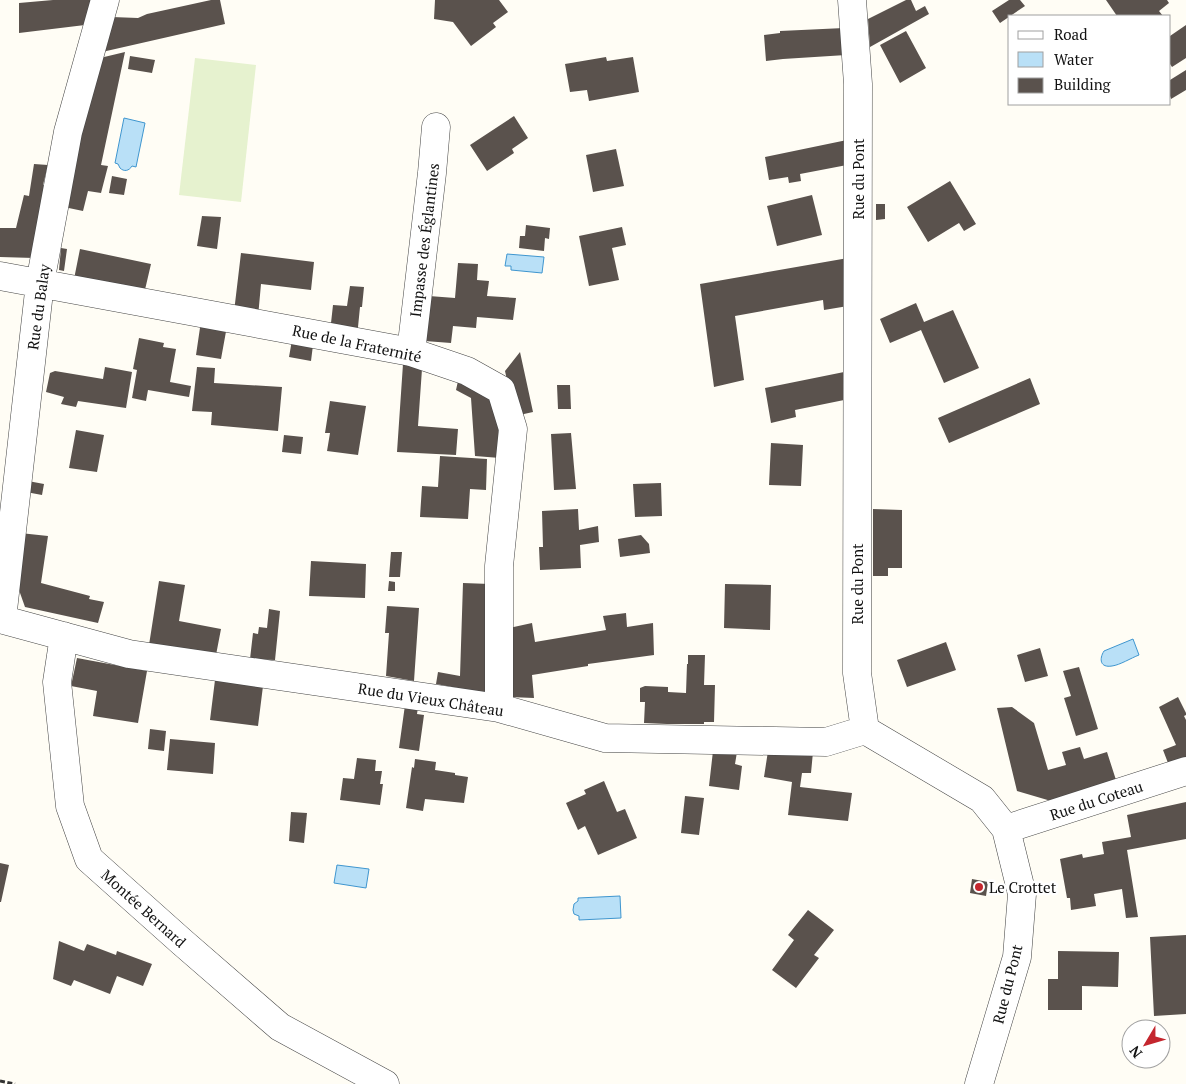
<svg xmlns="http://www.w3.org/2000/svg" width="1186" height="1084" viewBox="0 0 1186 1084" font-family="'PT Serif',serif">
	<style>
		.pitch { fill: #e6f2cf }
		.water { fill: #b9e0f7; stroke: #3f96cf }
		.building { fill: #5a524d }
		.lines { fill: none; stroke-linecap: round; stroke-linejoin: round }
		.street-casing { stroke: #444; stroke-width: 29 }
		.path { stroke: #333; stroke-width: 3; stroke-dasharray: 5 2.5; stroke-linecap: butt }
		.street { stroke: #fff; stroke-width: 28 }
		.poi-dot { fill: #c4262e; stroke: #fff; stroke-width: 2 }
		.labels { text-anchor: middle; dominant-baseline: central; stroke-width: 5; stroke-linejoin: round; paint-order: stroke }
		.street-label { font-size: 15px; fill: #111; stroke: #fff }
		.poi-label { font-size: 15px; fill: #111; stroke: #fff; text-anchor: start }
	</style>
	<rect width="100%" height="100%" fill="#fffdf5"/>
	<path class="pitch" d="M195,58L256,65L241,202L179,195Z"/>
	<path class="water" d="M124,118L145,123L136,167L132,166C129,171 124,172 120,168L118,164L115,163Z
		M507,254L544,257L542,273L511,270V266H505Z
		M1133,639L1139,655C1131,658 1120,665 1112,666C1100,668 1099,659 1104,651Z
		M337,865L369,869L366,888L334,883Z
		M620,896L621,918L579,920V916L574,914L573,910L574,904L578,901V898Z"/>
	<path class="building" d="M53,0H91L85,25L19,33V3Z
		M211,0H220L225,24L102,52L112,17L138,18L147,14Z
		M435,0H499L508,12L493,23L496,27L471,46L453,22L434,19Z
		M906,0H911L916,11L925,6L929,14L870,47L868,19Z
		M1009,0H1020L1025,6L1000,23L992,11Z
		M1106,0H1167L1169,3L1159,11L1163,16H1117Z
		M1186,25V58L1172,67L1170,64V36Z
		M844,28L846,55L783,59L766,61L764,35L780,33V31Z
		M906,31L926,68L900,83L880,45Z
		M125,52L101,165L108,166L101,193L88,191L83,211L64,207L78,144L100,58Z
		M130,56L155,60L152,73L128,69Z
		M606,57L607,61L633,57L639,92L589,101L587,90L570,92L565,64Z
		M1186,70V90L1171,99L1170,96V80Z
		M514,116L528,138L512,149L514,153L487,171L470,145Z
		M847,140V165L800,174L801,181L789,183L788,177L769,180L765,157Z
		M616,149L624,186L593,192L586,155Z
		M34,164L48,165L43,185L47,186L34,258L0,257V228H16L24,195L29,196Z
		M112,176L127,179L124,195L109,193Z
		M950,181L976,224L964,231L959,223L928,242L907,207Z
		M812,195L822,235L777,246L767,206Z
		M876,204H885V219L876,220Z
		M202,216L221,217L217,249L197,246Z
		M526,225L550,228L549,239L545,238L544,251L519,248L520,236H525Z
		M622,227L626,245L612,248L619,280L589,286L579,236Z
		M61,248L67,249L64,271L59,270Z
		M80,249L151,264L144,294L74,279Z
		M241,253L314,262L311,290L261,284L258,317L234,312Z
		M848,258V306L824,310L823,300L735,316L744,380L714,387L700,284Z
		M458,263L478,264L477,280L489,281L487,296L516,298L513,320L477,317L476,328L453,326L451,343L425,341L429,296L455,298Z
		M350,286L364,287L362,307H360L357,337L330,332L333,305L347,306Z
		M916,303L924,322L953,310L979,368L944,383L921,330L890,343L880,319Z
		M201,321L227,326L221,359L196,355Z
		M139,338L164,343L163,347L176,349L170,382L191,386L189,397L148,390L146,401L132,398L137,370L133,369Z
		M292,340L313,345L311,361L289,357Z
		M520,352L533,412L515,416L505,371Z
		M403,364L422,369L418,426L458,429L456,455L397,452Z
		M105,367L132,372L126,408L78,401L76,407L61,404L64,397L46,392L50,373L55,371L103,379Z
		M197,367L215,368L214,383L282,387L278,431L211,425L212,412L192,411Z
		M849,371V399L795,410L796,417L771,423L765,388Z
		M1030,378L1040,404L949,443L938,418Z
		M458,381L490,399L498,416L500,458L475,456L471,398L456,390Z
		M557,385H570L571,409H558Z
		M330,401L366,406L358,455L327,451L330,433H325Z
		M76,430L104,435L97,472L69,468Z
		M571,433L576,489L554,490L551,434Z
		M284,435L303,437L301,454L282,452Z
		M771,443L803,445L801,486L769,485Z
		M440,456L487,459L486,490L470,489L468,519L420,517L422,486L438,487Z
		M28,481L44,484L42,495L26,492Z
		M661,483L662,516L635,517L633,484Z
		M578,509L579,530L598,526L599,542L580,545L581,568L540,570L539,547H543L542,511Z
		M873,509L902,510V568H888V576H873Z
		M20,533L48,536L41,583L90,596L89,599L104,602L98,623L25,607L14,576Z
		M641,535L649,544L650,553L620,557L618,539Z
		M391,552H402L400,577H389Z
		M311,561L366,564L365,598L309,596Z
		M159,581L185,585L179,621L221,629L216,655L149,645Z
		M389,581L395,582V591H388Z
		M463,583L490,584L485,693L436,684L438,672L460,676Z
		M725,584L771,585L770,630L724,628Z
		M387,606L419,608L414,681L386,676L389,633H385Z
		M269,609L280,611L275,660L250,659L253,633L258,634L259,627L267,628Z
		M626,613L627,627L653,623L654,655L588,664V666L532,675L534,698L510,697L504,629L532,623L535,642L606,630L603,616Z
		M946,642L956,670L907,687L897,660Z
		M1040,648L1048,676L1025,682L1017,655Z
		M688,655H705L704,685H715L714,722H704V724H667L644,723L645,702H640V688L645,686L668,687V692L686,693L687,664H688Z
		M77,658L147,671L138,723L93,716L97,691L71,686Z
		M1079,667L1098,729L1076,736L1064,698L1071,696L1063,671Z
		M215,680L263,686L258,726L210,720Z
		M1178,697L1186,713V715L1184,716L1186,720V757L1168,763L1163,750L1176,745L1159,707Z
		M405,705L418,707L417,714L424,715L419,751L399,748Z
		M1012,707L1034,723L1048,770L1066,765L1062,752L1080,747L1084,759L1107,752L1116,780L1051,801L1017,791L997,708Z
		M150,729L166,731L164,751L148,749Z
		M170,739L215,743L213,774L167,770Z
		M713,751L737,752L735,764L742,766L739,790L709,786Z
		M768,751L813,752L811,773H802L800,787L852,793L848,821L788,815L792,782L764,777Z
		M357,758L376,760L375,771H382L380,784H383L380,805L340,800L343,778L354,779Z
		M415,759L436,762L435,770L455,773V775L468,777L464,803L425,799L423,811L406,808L412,767L414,768Z
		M604,781L617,812L625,809L637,838L598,855L585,826L578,830L566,803L586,794L584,790Z
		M685,796L704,798L699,835L681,833Z
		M1186,802V839L1127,850L1138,917L1126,918L1122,889L1094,894L1096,906L1071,910L1070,898H1067L1060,859L1082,854L1083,858L1104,854L1102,842L1131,837L1127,815Z
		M291,812L307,813L304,843L289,841Z
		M0,863L9,865L1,902H0Z
		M972,879L988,882L986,896L970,893Z
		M808,910L834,930L814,955L819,958L796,988L772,970L794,940L788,935Z
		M1186,935V1014L1154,1016L1150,937Z
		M59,941L84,951L87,944L116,955L117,951L152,964L143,986L117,976L110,994L74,980L71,986L53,979Z
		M1058,951L1119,952L1118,987L1082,986V1010H1048V979H1058Z"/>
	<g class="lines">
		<defs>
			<path id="street" d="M852,0L858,84L857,673L865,730L982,799L1006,829L1022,894L1017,957L979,1084
				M0,276L411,352L467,371L501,390L513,429L499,566V708
				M411,352L432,173L436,127
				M0,619L129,654L499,708L605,738L826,742L865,730
				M2,619L40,283L68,132L105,0
				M64,636L57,682L70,806L89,859L182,942L280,1027L385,1084
				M1006,829L1186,771"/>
		</defs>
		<use href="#street" class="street-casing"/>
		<path class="path" d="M0,1081L15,1084"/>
		<use href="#street" class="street"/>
	</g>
	<circle class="poi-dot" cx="979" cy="887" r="5"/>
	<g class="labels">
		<g class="street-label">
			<text transform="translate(858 179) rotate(-90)">Rue du Pont</text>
			<text transform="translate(424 240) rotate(-83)">Impasse des Églantines</text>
			<text transform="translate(38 307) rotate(-82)">Rue du Balay</text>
			<text transform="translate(357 343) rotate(12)">Rue de la Fraternité</text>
			<text transform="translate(857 584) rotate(-90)">Rue du Pont</text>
			<text transform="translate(431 699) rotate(9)">Rue du Vieux Château</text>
			<text transform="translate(1096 800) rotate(-18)">Rue du Coteau</text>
			<text transform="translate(144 908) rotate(42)">Montée Bernard</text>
			<text transform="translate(1007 984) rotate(-76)">Rue du Pont</text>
		</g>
		<g class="poi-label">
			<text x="989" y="887">Le Crottet</text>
		</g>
	</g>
	<rect x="1008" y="15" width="162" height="90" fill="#ffffff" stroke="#a0a0a0"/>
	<rect x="1018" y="31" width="25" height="8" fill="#ffffff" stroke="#a0a0a0"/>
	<text x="1054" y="40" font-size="15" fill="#111111">Road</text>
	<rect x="1018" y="52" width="25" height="15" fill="#b9e0f7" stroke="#a0a0a0"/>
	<text x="1054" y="65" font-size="15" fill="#111111">Water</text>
	<rect x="1018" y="78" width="25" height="15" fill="#5a524d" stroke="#a0a0a0"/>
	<text x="1054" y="90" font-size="15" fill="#111111">Building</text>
	<g transform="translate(1146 1044) rotate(232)"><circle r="24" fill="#ffffff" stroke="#a0a0a0"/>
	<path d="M0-4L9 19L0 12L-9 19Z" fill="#c4262e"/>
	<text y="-8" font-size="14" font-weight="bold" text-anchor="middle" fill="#111111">N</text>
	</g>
</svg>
